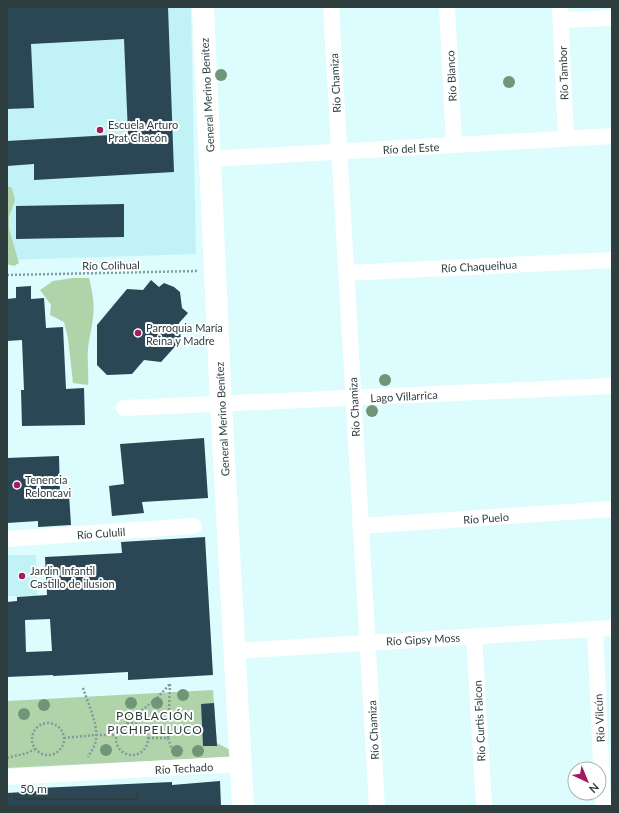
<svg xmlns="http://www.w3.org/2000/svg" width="619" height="813" viewBox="0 0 619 813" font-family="Lato,sans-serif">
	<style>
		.built { fill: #c1f3f6 }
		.green { fill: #b1d3aa }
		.building { fill: #2b4654; fill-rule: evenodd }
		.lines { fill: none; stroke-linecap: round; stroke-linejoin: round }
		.path { stroke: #839b9d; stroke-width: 2.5; stroke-dasharray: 2 2; stroke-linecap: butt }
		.street { stroke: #fff; stroke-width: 16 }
		.secondary { stroke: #fff; stroke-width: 22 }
		.tree { fill: #709679 }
		.poi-dot { fill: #a51a61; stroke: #fff; stroke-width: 1.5 }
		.labels { text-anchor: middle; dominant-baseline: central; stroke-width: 4; stroke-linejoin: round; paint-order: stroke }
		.street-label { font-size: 11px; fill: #2e3e3f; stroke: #fff }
		.poi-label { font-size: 11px; fill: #2e3e3f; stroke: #fff; text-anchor: start }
		.neighbourhood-label { font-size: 12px; letter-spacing: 1px; fill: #2e3e3f; stroke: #fff }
	</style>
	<rect width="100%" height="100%" fill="#dcfcfe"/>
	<path class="built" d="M7,7H191L196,254L7,260Z
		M7,555H36L37,596H7Z"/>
	<path class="green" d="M7,186L12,188L15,200L9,217V229L19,263L14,266L7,264Z
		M73,278H89C92,290 95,305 93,318C92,328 89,338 88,348C87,360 89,373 88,385L73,383L68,338L64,322L50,315L51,305L40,290L53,281Z
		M213,690L217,743L232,751V757L7,768V701Z"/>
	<path class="building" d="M7,7H168L174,172L34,180V164L7,166V141L128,134L124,39L31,44L34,108L7,109Z
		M124,204V237L16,239V206Z
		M151,280L159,287L164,283L174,287L180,292L182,308L188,313L179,323L181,340L161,362L144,360L132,374L107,375L97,365V325L127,289L143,290Z
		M31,286V299L44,298L46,328L63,327L66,389L84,388L85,425L22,426L21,390H24L22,340L7,341V299L16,298V287Z
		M204,438L208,498L142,502L144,513L112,516L109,486L124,484L120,444Z
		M59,456L60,495L69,494L71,525L38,527V521L7,523V458Z
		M205,537L213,675L128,680V672L53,676V675L7,677V602L17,601V597L47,595L45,557L122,553L121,542ZM50,619L52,651L26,652L25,620Z
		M214,703L217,746H203L201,704Z
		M220,781L221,806H7V793L39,791V788L172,782V785Z"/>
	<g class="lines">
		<path class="path" d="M7,275L197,271
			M83,688C88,704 98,723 96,740C95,746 91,752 88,757
			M126,723L156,699L170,684
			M116 739a16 16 0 1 1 32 0a16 16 0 1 1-32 0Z
			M32 739a16 16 0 1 1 32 0a16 16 0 1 1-32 0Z
			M64,738L95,735H116
			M148,738H168L170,684
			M168,738L173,753
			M7,758L27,753L35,749"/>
		<path class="street" d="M331,7L377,806
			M447,7L454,145
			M560,7L566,138
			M561,20L612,18
			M210,159L612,136
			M346,273L612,260
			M124,408L612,386
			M360,526L612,509
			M7,539L194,526
			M595,629L603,806
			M474,636L484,806
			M235,651L612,628
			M7,777L241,764"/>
		<path class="secondary" d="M203,7L221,404L243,806"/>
	</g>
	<g class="tree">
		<circle cx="221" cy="75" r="6"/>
		<circle cx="509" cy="82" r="6"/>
		<circle cx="385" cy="380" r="6"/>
		<circle cx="372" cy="411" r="6"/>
		<circle cx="183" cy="695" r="6"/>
		<circle cx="131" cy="703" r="6"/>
		<circle cx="157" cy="703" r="6"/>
		<circle cx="44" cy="705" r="6"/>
		<circle cx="24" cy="714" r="6"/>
		<circle cx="106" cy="750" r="6"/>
		<circle cx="177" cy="751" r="6"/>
		<circle cx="198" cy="751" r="6"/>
	</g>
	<g class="poi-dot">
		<circle cx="100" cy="130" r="4"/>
		<circle cx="138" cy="333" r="4"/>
		<circle cx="17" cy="485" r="4"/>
		<circle cx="22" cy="576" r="4"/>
	</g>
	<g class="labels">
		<g class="street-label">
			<text transform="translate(563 73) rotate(-92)">Río Tambor</text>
			<text transform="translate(451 76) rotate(-93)">Río Blanco</text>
			<text transform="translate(335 83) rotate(-93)">Río Chamiza</text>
			<text transform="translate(207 95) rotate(-93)">General Merino Benítez</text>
			<text transform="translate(411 148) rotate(-3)">Río del Este</text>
			<text transform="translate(111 265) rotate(-1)">Río Colihual</text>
			<text transform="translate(479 266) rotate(-3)">Río Chaqueihua</text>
			<text transform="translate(404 396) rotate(-3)">Lago Villarrica</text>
			<text transform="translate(354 407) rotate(-93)">Río Chamiza</text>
			<text transform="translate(222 419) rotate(-93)">General Merino Benítez</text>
			<text transform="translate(486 518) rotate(-4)">Río Puelo</text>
			<text transform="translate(101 533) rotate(-4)">Río Cululil</text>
			<text transform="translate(423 639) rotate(-3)">Río Gipsy Moss</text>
			<text transform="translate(599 718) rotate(-93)">Río Vilcún</text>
			<text transform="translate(479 721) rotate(-93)">Río Curtis Falcon</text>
			<text transform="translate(373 730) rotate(-93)">Río Chamiza</text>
			<text transform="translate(184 768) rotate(-3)">Río Techado</text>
		</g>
		<g class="poi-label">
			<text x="108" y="124">Escuela Arturo<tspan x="108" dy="13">Prat Chacón</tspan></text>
			<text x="146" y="327">Parroquia María<tspan x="146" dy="13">Reina y Madre</tspan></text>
			<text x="25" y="479">Tenencia<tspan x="25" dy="13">Reloncavi</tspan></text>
			<text x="30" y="570">Jardin Infantil<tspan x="30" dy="13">Castillo de ilusion</tspan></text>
		</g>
		<g class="neighbourhood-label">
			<text x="155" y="715">POBLACIÓN<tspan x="155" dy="14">PICHIPELLUCO</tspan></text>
		</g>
	</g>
	<rect width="619" height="813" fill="none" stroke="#2e3e3f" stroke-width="16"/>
	<g transform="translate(587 781) rotate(136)"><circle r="19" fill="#ffffff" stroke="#abb2b2"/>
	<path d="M0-3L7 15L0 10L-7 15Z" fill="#a51a61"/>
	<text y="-6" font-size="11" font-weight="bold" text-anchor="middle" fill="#2e3e3f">N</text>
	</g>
	<path d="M14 793v6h123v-6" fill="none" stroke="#2e3e3f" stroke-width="2"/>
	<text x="20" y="793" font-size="12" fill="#2e3e3f" stroke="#ffffff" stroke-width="3" paint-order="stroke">50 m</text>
</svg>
